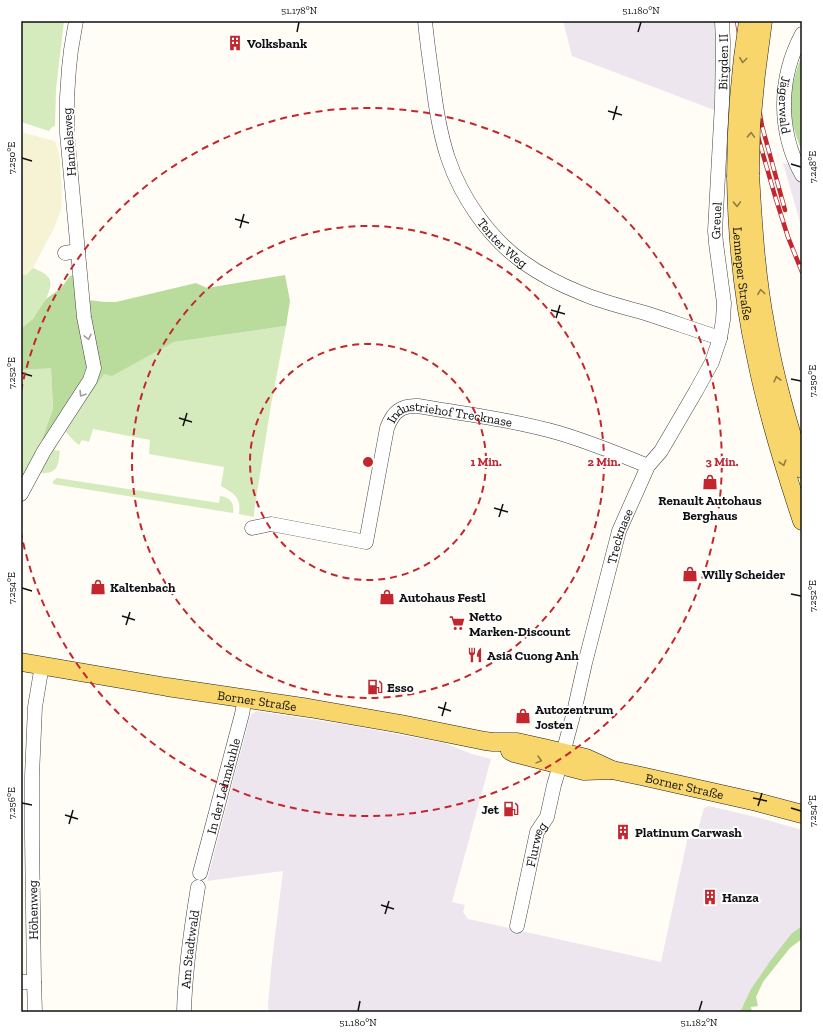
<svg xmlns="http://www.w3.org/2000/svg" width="823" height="1033" viewBox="0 0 823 1033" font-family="'Zilla Slab',serif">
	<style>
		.industrial { fill: #eee6ef }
		.farmland { fill: #f6f3d4 }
		.green { fill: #d5ebbd }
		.forest { fill: #b9dc9c }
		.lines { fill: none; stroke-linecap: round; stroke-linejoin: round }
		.minor-casing { stroke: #444; stroke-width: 15 }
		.major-casing { stroke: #222; stroke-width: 19 }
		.minor { stroke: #fff; stroke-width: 14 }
		.major { stroke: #f9d66b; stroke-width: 18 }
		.rail-casing { stroke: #c4262e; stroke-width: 4.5 }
		.rail { stroke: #fff; stroke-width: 3; stroke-dasharray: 9; stroke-linecap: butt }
		.major-bridge-casing { stroke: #222; stroke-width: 19; stroke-linecap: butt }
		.major-bridge { stroke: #f9d66b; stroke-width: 18 }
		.oneway { stroke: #917d42 }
		.oneway2 { stroke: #a0a0a0 }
		.ticks { fill: none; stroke: #111; stroke-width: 1.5 }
		.ring { fill: none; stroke: #c4262e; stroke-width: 2; stroke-dasharray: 7 5 }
		.labels { text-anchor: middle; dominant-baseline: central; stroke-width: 4; stroke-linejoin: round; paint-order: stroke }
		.poi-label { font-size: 13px; font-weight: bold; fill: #111; stroke: #fff; text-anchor: start }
		.street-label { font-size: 13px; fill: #111; stroke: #fff }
		.centre { fill: #c4262e; stroke: #fff; stroke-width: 2 }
		.ring-label { font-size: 12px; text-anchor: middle; font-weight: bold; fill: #c4262e; stroke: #fff; stroke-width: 4; stroke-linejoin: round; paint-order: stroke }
		.neatline { fill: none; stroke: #111; stroke-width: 1.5 }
		.ticks-label { font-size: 10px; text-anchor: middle; fill: #111 }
	</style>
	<rect width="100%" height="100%" fill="#fffdf5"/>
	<path class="industrial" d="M563,21H716V41L714,110L572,56Z
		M783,163L802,167V229Z
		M256,711L354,726L444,743L472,754L491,759L452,902L465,905L463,912L468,919L661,962L688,836L698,830L704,808L709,806L760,818L802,830V926L792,933L743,1005L740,1012H269L268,1005L272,960L283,871L207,881L249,720L251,715Z"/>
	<path class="farmland" d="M21,132L55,141L59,153L62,192L61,210L54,228L33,268L26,275L21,274Z"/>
	<path class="green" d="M21,21H64L56,89L55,126L52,127L49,131L21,122Z
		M33,268C38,270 48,274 50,280C53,290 40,312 33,319C30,323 25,326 21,329V274L26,275Z
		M286,326L271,405L254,512V517L239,514C241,497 235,494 221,486L224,467L149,454L150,440L93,429L89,442L82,440L79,445L74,441L65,431L104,373L113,375L174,342Z
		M51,367L53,409L42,439L43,448L21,488V370Z
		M54,450L60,451C58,466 58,474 40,473L45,463Z
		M57,478L219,503L220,496C230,497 235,504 233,513L53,484V481Z"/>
	<path class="forest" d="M802,55V152C798,141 793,128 791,116C788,98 795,72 802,55Z
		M73,275L80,299L105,302H116L196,283L207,288L285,275L290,301L286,326L174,342L112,376L104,374L65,431L54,450L45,463L42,439L53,409L51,368L21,370V329L33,319L46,299L61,288L70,276Z
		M802,926V939L790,948L763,982L756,997L758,1006L751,1007L752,1012H740L751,989L771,960L792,933Z"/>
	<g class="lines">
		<defs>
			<g id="minor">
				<path id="s1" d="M425,21C427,42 430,63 433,84C436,109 440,134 448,158C461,197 489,238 523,262C541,275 561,285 581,293C602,302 624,307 645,313C670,321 695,330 720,338"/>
				<path id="s2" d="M802,34C778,79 778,131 802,175"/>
				<path d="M65,253L78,251"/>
				<path d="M21,494L44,451L90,380L94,368L84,317L67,133V97L69,68L71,50L76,21"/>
				<path id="s3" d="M252,528L271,524L366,542L387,428C393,412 401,405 418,406C465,414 513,420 559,433C589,442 619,454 648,466"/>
				<path id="s4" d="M563,753L574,712L585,663L619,531L648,466L661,451L696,391L712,362L720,338L723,320L724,303L716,243L715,231L722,103L723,42L722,21"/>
				<path id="s5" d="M200,873L242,714L245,698"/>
				<path id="s6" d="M517,926L537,832L547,817L554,785L560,765"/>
				<path d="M21,982H34"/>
				<path d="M35,1012L34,982L32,837V776L35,707L42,665"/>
				<path id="s7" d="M184,1012C185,970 191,929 198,887"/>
			</g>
			<g id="major">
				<path d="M750,174C753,225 756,277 766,328C774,376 788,423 802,469"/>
				<path id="s8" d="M736,177C737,238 743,298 756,357C767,413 784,467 802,521"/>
				<path id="s9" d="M21,662L167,687L309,708L401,724L485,741L493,742H517L544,748L586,758L612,770"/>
				<path id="s10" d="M510,751L514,753L584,771L612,770L641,776L757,802L802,814"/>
			</g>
		</defs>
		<use href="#minor" class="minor-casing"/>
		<use href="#major" class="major-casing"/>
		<use href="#minor" class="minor"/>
		<use href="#major" class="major"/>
		<defs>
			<path id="rail" d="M737,21L754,123L775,196L788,237L802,272
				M744,21L762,126L785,210"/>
		</defs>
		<use href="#rail" class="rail-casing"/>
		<use href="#rail" class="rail"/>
		<defs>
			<path id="major-bridge" d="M750,174L751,126L756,74L763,21
				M736,177C736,125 740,72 748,21"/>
		</defs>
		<use href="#major-bridge" class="major-bridge-casing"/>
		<use href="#major-bridge" class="major-bridge"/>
	</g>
	<defs><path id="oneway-chevron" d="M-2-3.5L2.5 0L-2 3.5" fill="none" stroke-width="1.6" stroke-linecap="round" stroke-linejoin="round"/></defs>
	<g class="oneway">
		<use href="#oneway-chevron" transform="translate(743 60) rotate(97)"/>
		<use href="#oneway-chevron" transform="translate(751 135) rotate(-88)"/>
		<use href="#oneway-chevron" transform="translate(737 204) rotate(88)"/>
		<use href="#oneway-chevron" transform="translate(761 292) rotate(-98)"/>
		<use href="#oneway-chevron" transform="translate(777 379) rotate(-104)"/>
		<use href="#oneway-chevron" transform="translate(783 463) rotate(73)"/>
		<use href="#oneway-chevron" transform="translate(539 760) rotate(15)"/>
	</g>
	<g class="oneway2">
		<use href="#oneway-chevron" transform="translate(88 337) rotate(78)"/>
		<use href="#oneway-chevron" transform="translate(82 394) rotate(122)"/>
	</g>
	<path class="ticks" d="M297,32L299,22M638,32L641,22M608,111L622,115M613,120L617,106M22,158L32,161M791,164L801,167M235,219L249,223M240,228L244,214M551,310L565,314M556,318L560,305M22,373L32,376M791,379L801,381M179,418L192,422M183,426L187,413M494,508L508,512M499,517L503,504M22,588L32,591M791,594L801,596M122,616L135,620M126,625L130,612M438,707L451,711M442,716L446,702M753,798L767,801M22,803L32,805M758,806L762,793M791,808L801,811M65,815L78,819M69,824L73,810M381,905L394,909M385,914L389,901M358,1011L360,1001M699,1011L702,1001"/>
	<g class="ring">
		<circle cx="368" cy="462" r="118"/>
		<circle cx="368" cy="462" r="236"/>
		<path d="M21 391A354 354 0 1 1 21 533"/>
	</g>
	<defs>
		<symbol id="building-bare" viewBox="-9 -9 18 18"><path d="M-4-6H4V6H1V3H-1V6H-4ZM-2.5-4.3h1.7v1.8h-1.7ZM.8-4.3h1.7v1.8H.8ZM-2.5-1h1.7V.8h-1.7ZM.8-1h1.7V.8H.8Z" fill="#c4262e" stroke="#fff" stroke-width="2.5" paint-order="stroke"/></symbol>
		<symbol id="shop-bare" viewBox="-9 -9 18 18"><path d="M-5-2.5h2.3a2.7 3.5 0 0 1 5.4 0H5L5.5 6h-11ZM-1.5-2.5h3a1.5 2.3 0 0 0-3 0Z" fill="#c4262e" stroke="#fff" stroke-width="2.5" paint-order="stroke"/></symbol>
		<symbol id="supermarket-bare" viewBox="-9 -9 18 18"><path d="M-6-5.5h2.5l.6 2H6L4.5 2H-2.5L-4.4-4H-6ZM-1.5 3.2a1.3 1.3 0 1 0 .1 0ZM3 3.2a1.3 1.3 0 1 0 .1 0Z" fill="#c4262e" stroke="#fff" stroke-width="2.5" paint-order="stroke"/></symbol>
		<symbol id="restaurant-bare" viewBox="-9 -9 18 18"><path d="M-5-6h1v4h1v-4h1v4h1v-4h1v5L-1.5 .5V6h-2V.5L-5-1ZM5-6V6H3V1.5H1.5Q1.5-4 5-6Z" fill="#c4262e" stroke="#fff" stroke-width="2.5" paint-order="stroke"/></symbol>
		<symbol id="fuel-bare" viewBox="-9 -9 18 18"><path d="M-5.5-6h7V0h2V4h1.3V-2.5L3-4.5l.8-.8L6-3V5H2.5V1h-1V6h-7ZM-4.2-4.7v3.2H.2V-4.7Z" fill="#c4262e" stroke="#fff" stroke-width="2.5" paint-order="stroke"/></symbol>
	</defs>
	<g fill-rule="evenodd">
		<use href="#building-bare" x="224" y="32" width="22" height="22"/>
		<use href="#shop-bare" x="699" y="471" width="22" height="22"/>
		<use href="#shop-bare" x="679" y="563" width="22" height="22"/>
		<use href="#shop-bare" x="87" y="576" width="22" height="22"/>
		<use href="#shop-bare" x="376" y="586" width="22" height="22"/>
		<use href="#supermarket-bare" x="446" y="612" width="22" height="22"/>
		<use href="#restaurant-bare" x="464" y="644" width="22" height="22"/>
		<use href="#fuel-bare" x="364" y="676" width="22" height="22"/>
		<use href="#shop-bare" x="512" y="705" width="22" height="22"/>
		<use href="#fuel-bare" x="500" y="798" width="22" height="22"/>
		<use href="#building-bare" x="612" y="821" width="22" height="22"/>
		<use href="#building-bare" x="699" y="886" width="22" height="22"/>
	</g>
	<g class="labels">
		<g class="poi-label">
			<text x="247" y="43">Volksbank</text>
			<text x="710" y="500" text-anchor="middle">Renault Autohaus<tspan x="710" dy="15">Berghaus</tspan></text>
			<text x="702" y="574">Willy Scheider</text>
			<text x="110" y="587">Kaltenbach</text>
			<text x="399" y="597">Autohaus Festl</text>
			<text x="469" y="616">Netto<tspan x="469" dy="15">Marken-Discount</tspan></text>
			<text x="487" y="655">Asia Cuong Anh</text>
			<text x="387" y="687">Esso</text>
			<text x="535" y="709">Autozentrum<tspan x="535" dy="15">Josten</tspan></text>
			<text x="499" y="809" text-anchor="end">Jet</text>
			<text x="635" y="832">Platinum Carwash</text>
			<text x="722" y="897">Hanza</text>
		</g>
		<g class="street-label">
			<text stroke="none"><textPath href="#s4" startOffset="725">Birgden II</textPath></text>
			<text stroke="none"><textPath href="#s2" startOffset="74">Jägerwald</textPath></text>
			<text transform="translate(69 142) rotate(-94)">Handelsweg</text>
			<text stroke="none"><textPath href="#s4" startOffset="566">Greuel</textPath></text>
			<text stroke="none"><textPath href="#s1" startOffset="241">Tenter Weg</textPath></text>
			<text stroke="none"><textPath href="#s8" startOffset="97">Lenneper Straße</textPath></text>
			<text stroke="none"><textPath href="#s3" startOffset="304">Industriehof Trecknase</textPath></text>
			<text stroke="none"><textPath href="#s4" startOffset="224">Trecknase</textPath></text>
			<text stroke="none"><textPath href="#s9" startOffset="239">Borner Straße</textPath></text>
			<text stroke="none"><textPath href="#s5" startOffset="90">In der Lehmkuhle</textPath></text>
			<text stroke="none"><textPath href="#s10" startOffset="179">Borner Straße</textPath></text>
			<text stroke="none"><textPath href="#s6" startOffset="84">Flurweg</textPath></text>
			<text transform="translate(33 910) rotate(-91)">Höhenweg</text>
			<text stroke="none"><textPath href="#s7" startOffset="63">Am Stadtwald</textPath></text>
		</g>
	</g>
	<circle cx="368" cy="462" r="6" class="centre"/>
	<g class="ring-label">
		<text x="486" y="466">1 Min.</text>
		<text x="604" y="466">2 Min.</text>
		<text x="722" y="466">3 Min.</text>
	</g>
	<rect width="823" height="1033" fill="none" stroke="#ffffff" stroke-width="44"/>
	<rect x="22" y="22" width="779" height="989" class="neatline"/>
	<g class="ticks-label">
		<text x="299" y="14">51.178°N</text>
		<text x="641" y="14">51.180°N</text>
		<text transform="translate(11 158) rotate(-90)" y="4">7.250°E</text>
		<text transform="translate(812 167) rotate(-90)" y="4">7.248°E</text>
		<text transform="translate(11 373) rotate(-90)" y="4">7.252°E</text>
		<text transform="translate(812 381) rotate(-90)" y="4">7.250°E</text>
		<text transform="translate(11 588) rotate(-90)" y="4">7.254°E</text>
		<text transform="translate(812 596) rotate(-90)" y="4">7.252°E</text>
		<text transform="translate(11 803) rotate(-90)" y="4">7.256°E</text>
		<text transform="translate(812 811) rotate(-90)" y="4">7.254°E</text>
		<text x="358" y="1026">51.180°N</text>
		<text x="699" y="1026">51.182°N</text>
	</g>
</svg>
